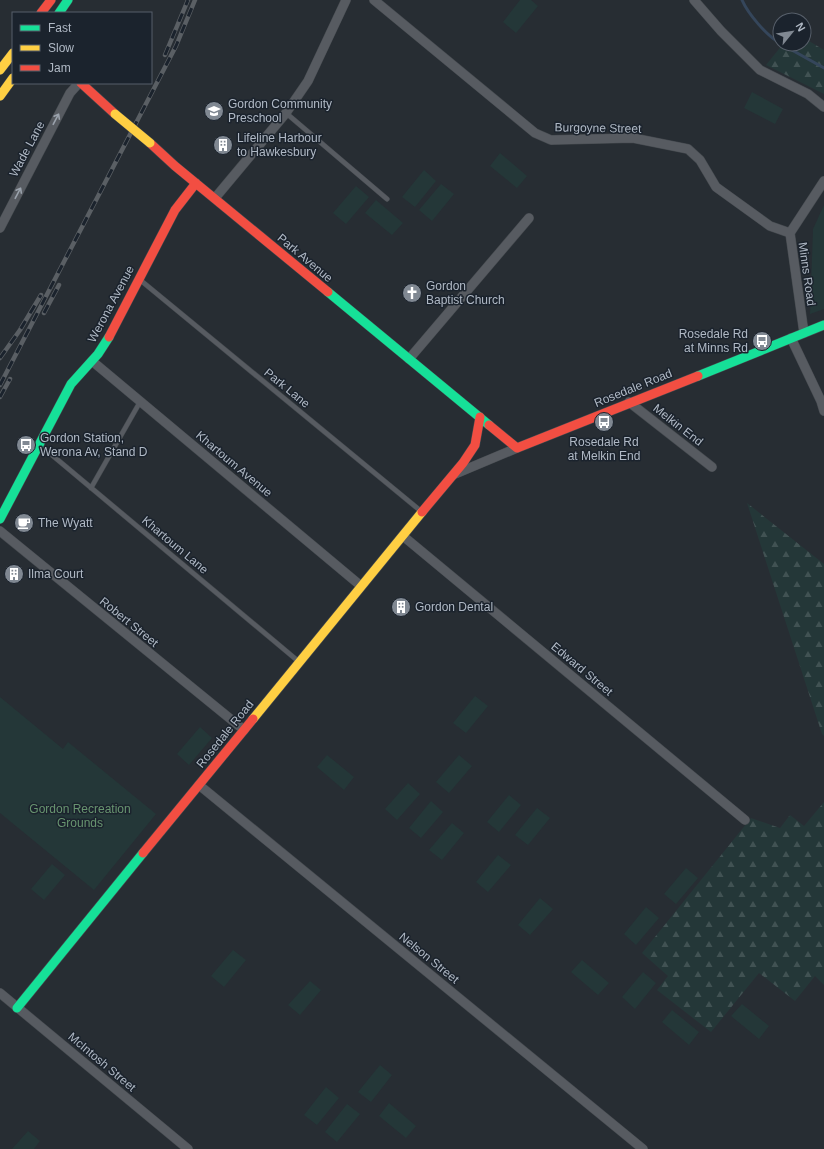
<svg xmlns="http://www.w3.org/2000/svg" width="824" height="1149" viewBox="0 0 824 1149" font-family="Arial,sans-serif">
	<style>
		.green { fill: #243738 }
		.forest { fill: url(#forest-firs) }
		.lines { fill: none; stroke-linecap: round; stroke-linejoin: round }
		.stream { stroke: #35465b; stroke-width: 3 }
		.lane-casing { stroke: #44494e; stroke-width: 5.5 }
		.street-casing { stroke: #44494e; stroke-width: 10 }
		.fast-casing { stroke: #44494e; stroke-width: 10 }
		.slow-casing { stroke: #44494e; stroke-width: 10 }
		.jam-casing { stroke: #44494e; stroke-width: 10 }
		.lane { stroke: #575b61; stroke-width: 4.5 }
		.street { stroke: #575b61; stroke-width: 9 }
		.fast { stroke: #16e098; stroke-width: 9 }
		.slow { stroke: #ffcf43; stroke-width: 9 }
		.jam { stroke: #f24e42; stroke-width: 9 }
		.rail-casing { stroke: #5a5f64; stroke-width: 4.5 }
		.rail { stroke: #1b232d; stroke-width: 3; stroke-dasharray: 9; stroke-linecap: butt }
		.slow-bridge-casing { stroke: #44494e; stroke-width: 10; stroke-linecap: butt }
		.slow-bridge { stroke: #ffcf43; stroke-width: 9 }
		.oneway { stroke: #9aa2ac }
		.labels { text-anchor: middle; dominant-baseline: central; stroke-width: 3; stroke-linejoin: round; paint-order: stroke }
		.poi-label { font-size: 12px; fill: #b0b9c5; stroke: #1b232d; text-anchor: start }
		.street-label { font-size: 12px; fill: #b0b9c5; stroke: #1b232d }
		.park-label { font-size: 12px; fill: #689570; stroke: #1b232d }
	</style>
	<defs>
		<pattern id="forest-firs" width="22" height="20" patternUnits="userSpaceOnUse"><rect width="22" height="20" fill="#243738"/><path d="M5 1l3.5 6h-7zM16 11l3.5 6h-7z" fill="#415253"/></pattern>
	</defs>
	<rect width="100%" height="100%" fill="#272d33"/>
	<path class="green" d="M520,0H531L538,6L516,33L503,22Z
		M752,92L783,109L775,124L744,108Z
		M500,153L527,176L517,188L490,166Z
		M424,170L436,181L415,207L402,197Z
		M441,184L454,194L432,221L419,210Z
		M356,186L369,197L346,224L333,213Z
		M376,200L403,223L392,235L365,213Z
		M824,205V309L810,314L813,229Z
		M475,696L488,706L466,733L453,723Z
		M0,697L63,749L68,742L156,814L94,890L0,813Z
		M200,727L212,738L189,765L177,754Z
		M327,755L354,777L344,790L317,767Z
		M459,755L472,766L449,793L436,782Z
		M408,783L420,794L397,820L385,809Z
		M509,795L521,805L499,832L487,822Z
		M431,801L443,812L421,838L409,828Z
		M537,808L550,818L528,845L515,835Z
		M452,823L464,833L442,860L429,850Z
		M498,855L511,865L488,892L476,882Z
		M52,864L65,875L44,900L31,889Z
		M686,868L698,878L676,904L664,894Z
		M540,898L553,909L530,935L518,925Z
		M646,907L659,918L636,945L624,934Z
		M233,950L246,960L224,987L211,976Z
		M582,960L609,983L598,995L571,972Z
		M643,972L656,983L635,1009L622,997Z
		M310,981L321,990L300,1015L288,1005Z
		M742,1004L769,1026L759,1039L731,1016Z
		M672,1010L699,1032L689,1045L662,1022Z
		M380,1065L392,1075L371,1102L358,1092Z
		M326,1087L339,1098L317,1125L304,1115Z
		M389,1103L416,1126L406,1138L379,1116Z
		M347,1104L360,1114L337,1142L325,1132Z
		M28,1131L40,1141L34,1149H12Z"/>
	<path class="forest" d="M804,38L824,50V94L766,65L783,44H804Z
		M747,503L824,564V736L822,734Z
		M824,802V985L815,976L795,1001L759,973L711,1032L657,990L668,976L642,953L751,818L780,828L790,815L804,826Z"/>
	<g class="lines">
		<path class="stream" d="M742,0C748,14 767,36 780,43
			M781,44L824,68"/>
		<defs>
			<path id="lane" d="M286,113L387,199
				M139,279L422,512
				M40,445L298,661
				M91,488L140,402"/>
			<path id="street" d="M374,0L535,133L551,140L633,138L688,149L700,160L716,187L770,226L790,233
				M694,0L721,31L760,70L808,94L824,107
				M215,198L286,113L308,81L346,0
				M0,228L70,93L79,83
				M804,333L790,233L824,181
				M791,338L821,401L824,411
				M409,359L529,218
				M92,361L361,586
				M629,402L712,467
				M455,474L517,448
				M0,531L244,730
				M403,536L745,820
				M199,785L643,1149
				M0,993L188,1149"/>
			<path id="fast" d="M59,13L68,0
				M328,292L489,425
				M698,376L824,325
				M0,519L71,384L98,354L109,337
				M17,1008L143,853"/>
			<path id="slow" d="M0,70L13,53
				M0,96L13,78
				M253,719L422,512"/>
			<path id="jam" d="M41,13L51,0
				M81,83L115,114
				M150,143L175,166L328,292
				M109,337L175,210L196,183
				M489,425L517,448L698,376
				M422,512L463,463L475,445L480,417
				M143,853L253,719"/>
		</defs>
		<use href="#lane" class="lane-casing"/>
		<use href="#street" class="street-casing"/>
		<use href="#fast" class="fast-casing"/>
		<use href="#slow" class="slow-casing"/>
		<use href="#jam" class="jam-casing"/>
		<use href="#lane" class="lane"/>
		<use href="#street" class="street"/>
		<use href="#fast" class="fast"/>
		<use href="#slow" class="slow"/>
		<use href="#jam" class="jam"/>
		<defs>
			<path id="rail" d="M165,55L188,0
				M44,313L59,285
				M0,358L20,330L41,295
				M0,385L176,46L195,0
				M0,397L10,379"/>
		</defs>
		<use href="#rail" class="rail-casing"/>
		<use href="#rail" class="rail"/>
		<defs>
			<path id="slow-bridge" d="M115,114L150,143"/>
		</defs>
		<use href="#slow-bridge" class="slow-bridge-casing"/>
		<use href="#slow-bridge" class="slow-bridge"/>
	</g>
	<defs><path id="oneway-shaft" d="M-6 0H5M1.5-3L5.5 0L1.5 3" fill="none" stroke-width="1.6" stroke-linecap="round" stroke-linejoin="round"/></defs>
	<g class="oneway">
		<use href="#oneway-shaft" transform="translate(56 119) rotate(-62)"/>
		<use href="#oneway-shaft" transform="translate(18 193) rotate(-62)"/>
	</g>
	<defs>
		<symbol id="school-disc" viewBox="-11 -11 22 22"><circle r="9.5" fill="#808892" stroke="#1b232d"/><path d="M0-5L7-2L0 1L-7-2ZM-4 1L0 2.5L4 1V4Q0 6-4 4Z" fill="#fff"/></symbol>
		<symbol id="building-disc" viewBox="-11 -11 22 22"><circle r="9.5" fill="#808892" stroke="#1b232d"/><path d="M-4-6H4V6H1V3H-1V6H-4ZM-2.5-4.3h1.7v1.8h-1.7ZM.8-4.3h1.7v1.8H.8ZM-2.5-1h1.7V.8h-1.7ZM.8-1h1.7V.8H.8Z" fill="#fff"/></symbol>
		<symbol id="church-disc" viewBox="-11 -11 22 22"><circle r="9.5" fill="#808892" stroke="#1b232d"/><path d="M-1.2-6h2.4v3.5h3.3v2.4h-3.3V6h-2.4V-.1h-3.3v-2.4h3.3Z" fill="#fff"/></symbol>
		<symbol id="bus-disc" viewBox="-11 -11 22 22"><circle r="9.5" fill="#808892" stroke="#1b232d"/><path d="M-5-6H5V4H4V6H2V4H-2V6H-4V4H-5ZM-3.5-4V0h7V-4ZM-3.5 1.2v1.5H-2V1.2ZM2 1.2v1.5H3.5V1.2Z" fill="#fff"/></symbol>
		<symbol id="cafe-disc" viewBox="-11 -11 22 22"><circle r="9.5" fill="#808892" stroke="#1b232d"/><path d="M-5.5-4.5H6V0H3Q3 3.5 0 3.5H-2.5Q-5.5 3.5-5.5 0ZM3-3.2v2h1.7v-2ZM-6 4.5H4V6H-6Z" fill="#fff"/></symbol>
	</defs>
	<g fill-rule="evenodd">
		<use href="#school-disc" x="203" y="100" width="22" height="22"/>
		<use href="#building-disc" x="212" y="134" width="22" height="22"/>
		<use href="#church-disc" x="401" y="282" width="22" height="22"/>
		<use href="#bus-disc" x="751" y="330" width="22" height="22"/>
		<use href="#bus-disc" x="593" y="411" width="22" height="22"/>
		<use href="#bus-disc" x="15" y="434" width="22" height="22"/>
		<use href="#cafe-disc" x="13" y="512" width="22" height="22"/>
		<use href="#building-disc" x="3" y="563" width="22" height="22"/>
		<use href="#building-disc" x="390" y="596" width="22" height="22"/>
	</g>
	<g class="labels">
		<g class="poi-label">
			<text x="228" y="104">Gordon Community<tspan x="228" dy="14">Preschool</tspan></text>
			<text x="237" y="138">Lifeline Harbour<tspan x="237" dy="14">to Hawkesbury</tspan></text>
			<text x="426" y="286">Gordon<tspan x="426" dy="14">Baptist Church</tspan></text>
			<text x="748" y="334" text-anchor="end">Rosedale Rd<tspan x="748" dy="14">at Minns Rd</tspan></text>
			<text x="40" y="438">Gordon Station,<tspan x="40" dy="14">Werona Av, Stand D</tspan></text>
			<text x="604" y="442" text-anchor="middle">Rosedale Rd<tspan x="604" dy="14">at Melkin End</tspan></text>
			<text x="38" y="523">The Wyatt</text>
			<text x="28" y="574">Ilma Court</text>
			<text x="415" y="607">Gordon Dental</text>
		</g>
		<g class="street-label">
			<text transform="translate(598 128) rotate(1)">Burgoyne Street</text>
			<text transform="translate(27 149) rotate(-62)">Wade Lane</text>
			<text transform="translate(305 258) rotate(40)">Park Avenue</text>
			<text transform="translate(807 274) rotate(82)">Minns Road</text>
			<text transform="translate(111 304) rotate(-62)">Werona Avenue</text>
			<text transform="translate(287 388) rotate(39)">Park Lane</text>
			<text transform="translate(633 388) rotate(-22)">Rosedale Road</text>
			<text transform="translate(678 425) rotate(38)">Melkin End</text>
			<text transform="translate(234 464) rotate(40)">Khartoum Avenue</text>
			<text transform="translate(175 545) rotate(40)">Khartoum Lane</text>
			<text transform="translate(129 622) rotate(39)">Robert Street</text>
			<text transform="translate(582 669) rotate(40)">Edward Street</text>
			<text transform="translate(225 734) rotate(-51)">Rosedale Road</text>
			<text transform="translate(429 958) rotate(39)">Nelson Street</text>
			<text transform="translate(102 1062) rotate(40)">McIntosh Street</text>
		</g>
		<g class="park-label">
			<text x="80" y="809">Gordon Recreation<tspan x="80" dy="14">Grounds</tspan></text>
		</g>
	</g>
	<rect x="12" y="12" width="140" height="72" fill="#1b232d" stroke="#575f6a"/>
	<rect x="20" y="25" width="20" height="6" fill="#16e098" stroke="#575f6a"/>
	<text x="48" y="32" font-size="12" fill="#b0b9c5">Fast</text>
	<rect x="20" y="45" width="20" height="6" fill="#ffcf43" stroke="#575f6a"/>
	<text x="48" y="52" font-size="12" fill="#b0b9c5">Slow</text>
	<rect x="20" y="65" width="20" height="6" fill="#f24e42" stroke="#575f6a"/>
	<text x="48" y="72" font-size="12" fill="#b0b9c5">Jam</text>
	<g transform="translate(792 32) rotate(60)"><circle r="19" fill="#1b232d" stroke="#575f6a"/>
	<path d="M0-3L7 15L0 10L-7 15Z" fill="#808892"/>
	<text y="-6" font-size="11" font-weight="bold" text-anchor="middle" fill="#b0b9c5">N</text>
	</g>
</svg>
